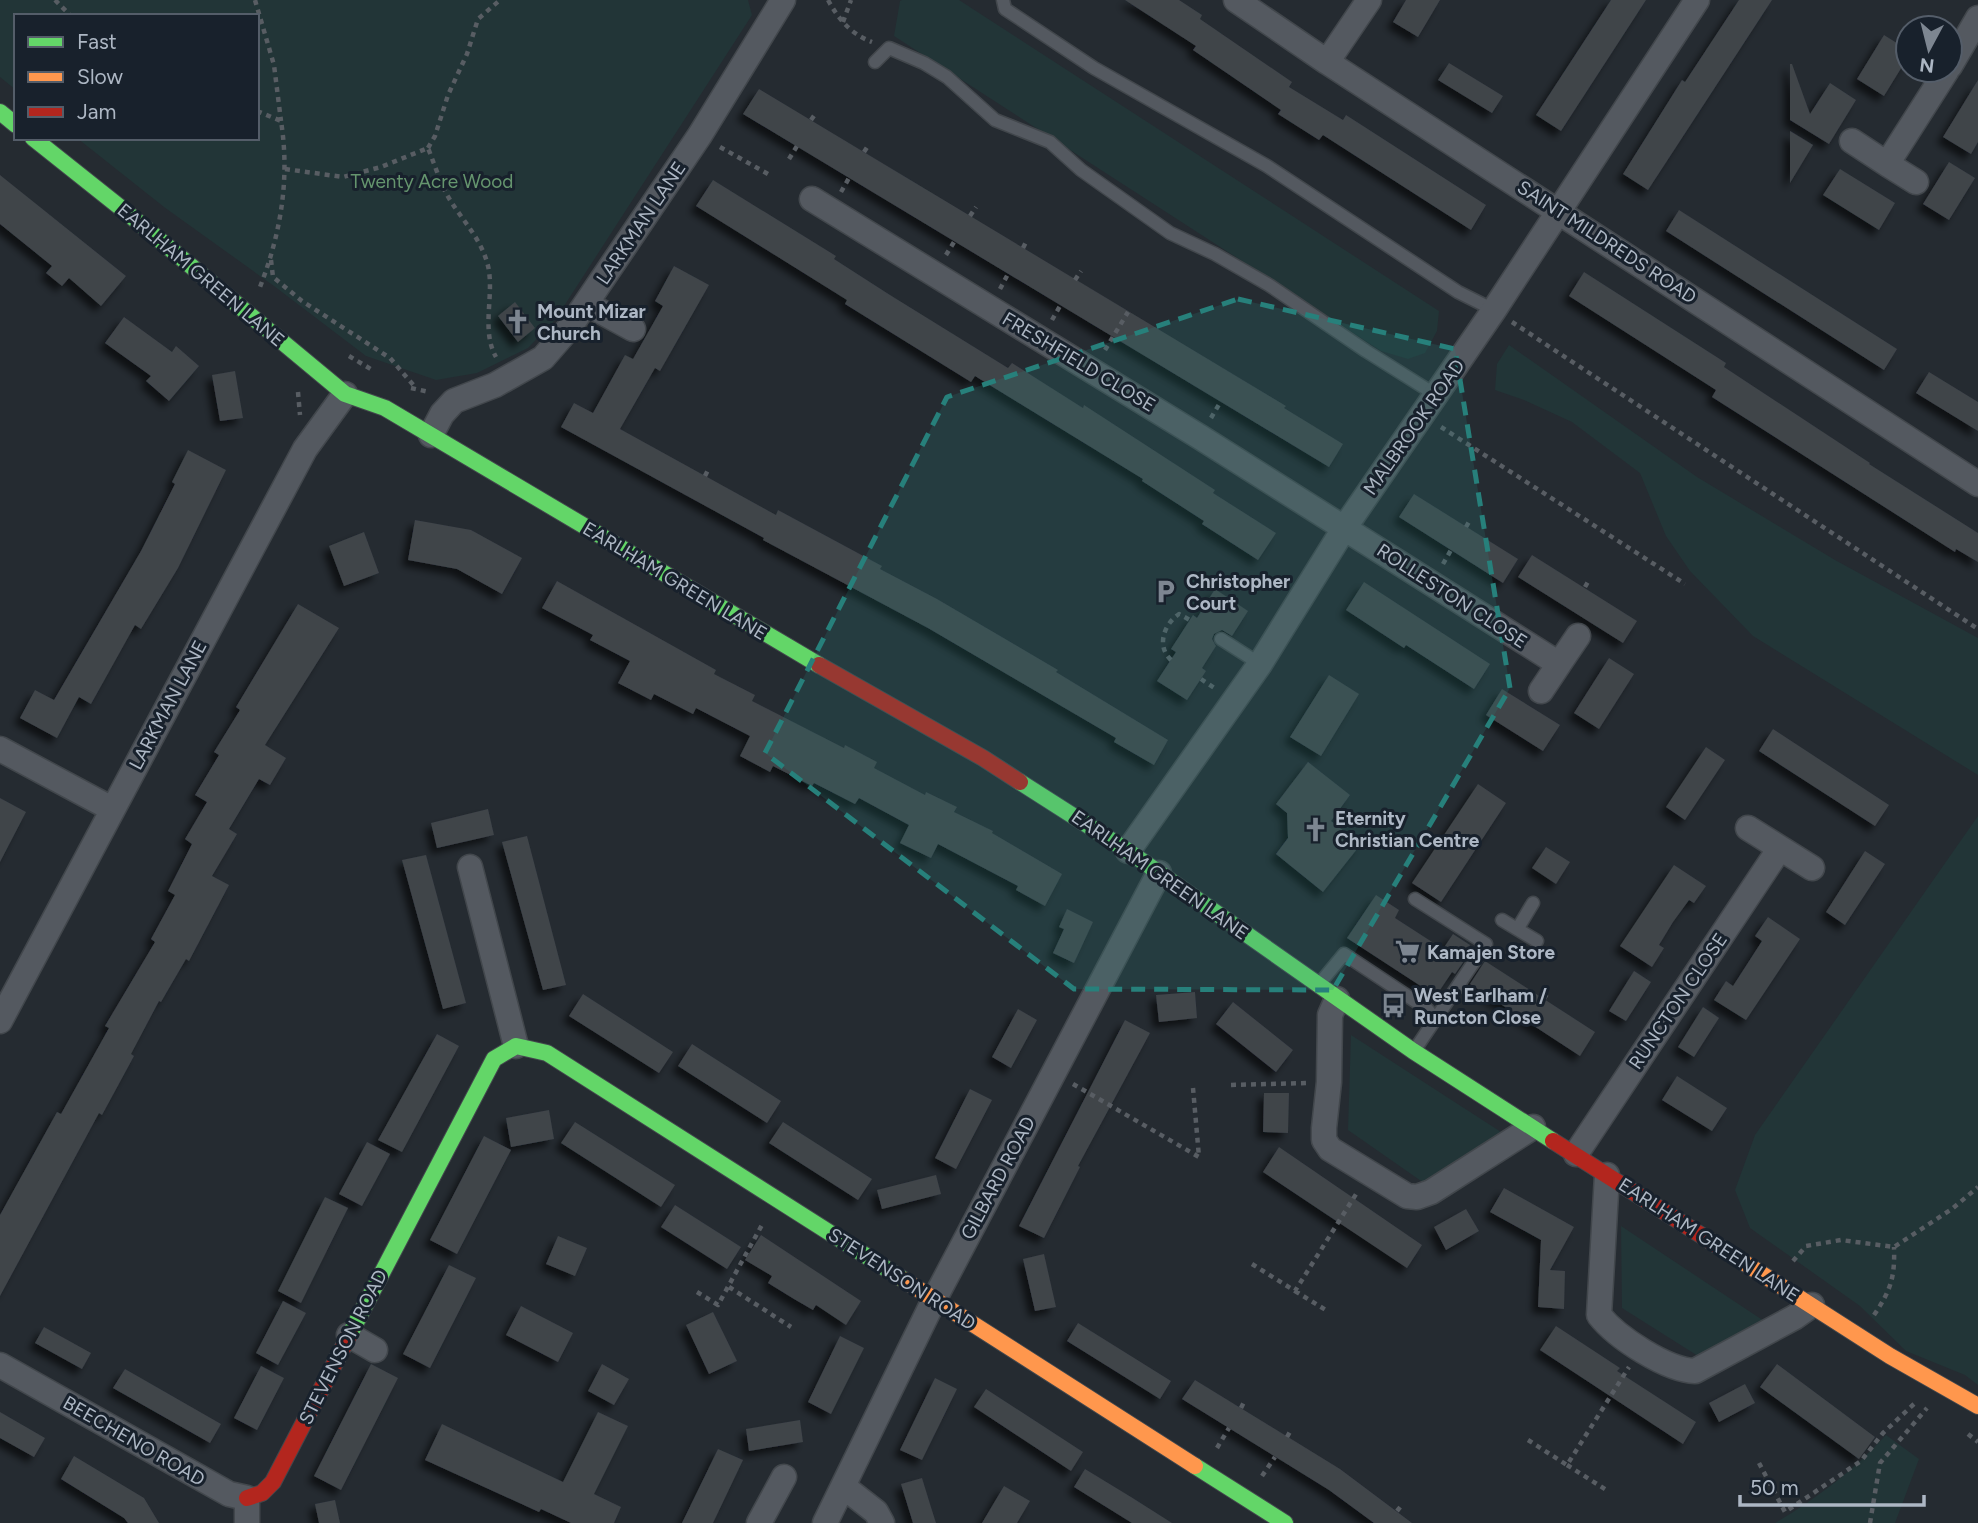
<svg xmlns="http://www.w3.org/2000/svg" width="1978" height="1523" viewBox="0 0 1978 1523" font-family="Figtree,sans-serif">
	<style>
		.green { fill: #223537 }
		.building { fill: #3f444a; filter: url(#shadow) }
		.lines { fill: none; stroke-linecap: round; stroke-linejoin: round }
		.lane-casing { stroke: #42474c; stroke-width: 15 }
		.street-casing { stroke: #42474c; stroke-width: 27 }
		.fast-casing { stroke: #42474c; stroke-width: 18 }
		.slow-casing { stroke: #42474c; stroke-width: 18 }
		.jam-casing { stroke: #42474c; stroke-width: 18 }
		.path { stroke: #585d63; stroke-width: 4.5; stroke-dasharray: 5 5; stroke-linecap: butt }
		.lane { stroke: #545960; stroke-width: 12 }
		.street { stroke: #545960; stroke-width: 24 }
		.fast { stroke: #63d668; stroke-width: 16 }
		.slow { stroke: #ff974d; stroke-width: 16 }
		.jam { stroke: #b3261e; stroke-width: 16 }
		.marked { fill: #27807b; fill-opacity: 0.2; stroke: #27807b; stroke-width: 5; stroke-dasharray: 14 9; stroke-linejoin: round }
		.labels { text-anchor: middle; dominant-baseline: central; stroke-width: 6; stroke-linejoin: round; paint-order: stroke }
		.park-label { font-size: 19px; fill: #65956e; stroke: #18212c }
		.street-label { font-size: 19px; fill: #adb7c4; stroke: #18212c }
		.poi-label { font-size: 19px; font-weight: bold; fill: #adb7c4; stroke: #18212c; text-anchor: start }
	</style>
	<defs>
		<filter id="shadow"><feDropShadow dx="-6" dy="6" stdDeviation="3.5" flood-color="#0009"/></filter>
	</defs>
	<rect width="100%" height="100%" fill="#252b31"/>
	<path class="green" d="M0,0H748L752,15L555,320L528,348L477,373L436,380L366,356L274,286L164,207L77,138H257V16H16V90L0,77Z
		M902,0H959L1439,311L1437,331L1425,353L1408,359L1381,351L894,36L900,1Z
		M1509,345L1697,477L1835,560L1978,638V775L1753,636L1690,571L1666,536L1640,473L1572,422L1524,400L1495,390L1497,364Z
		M1978,816V1385L1965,1375L1906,1351L1860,1306L1750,1228L1735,1190L1755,1135Z
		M1351,1035L1501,1132L1424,1183L1348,1130Z
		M1621,1226L1767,1323L1698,1356L1622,1308Z
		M1886,1435L1919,1459L1895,1523H1775C1816,1499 1853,1471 1886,1435Z"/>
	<path class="building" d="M1125,0H1179L1202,15L1200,19L1292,82L1289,87L1343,120L1346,115L1486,205L1471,230L1323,135L1319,140L1278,114L1281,110L1193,50L1196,46Z
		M1406,0H1440L1418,37L1393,22Z
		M1611,0H1646L1561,131L1536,115Z
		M1739,0H1772L1648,190L1623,174L1682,80L1685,82Z
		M1884,35L1908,50V57L1884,96L1857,79Z
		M1449,63L1503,96L1492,113L1438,80Z
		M1790,64H1792L1810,114L1830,83L1856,100L1829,144L1790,120Z
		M1978,80V142L1971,154L1943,137Z
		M759,89L1286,406L1284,408L1343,444L1329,467L743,114Z
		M1790,131L1813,145L1790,183Z
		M1949,162L1975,178L1949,220L1923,204Z
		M1840,169L1895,203L1879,230L1823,195Z
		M0,175L126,276L101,306L69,278L62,286L46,273L52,266L0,224Z
		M713,180L836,256L834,259L890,295L1008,368L1012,363L1083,408L1084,405L1215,490L1213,493L1276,533L1258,560L1202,524L1204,521L1142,481L1143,479L975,376L971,382L845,304L847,300L696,206Z
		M1679,210L1897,349L1884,370L1666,231Z
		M674,266L709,285L660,371L655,368L620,429L776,515L778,510L882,566L880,569L937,599L1058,670L1056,672L1168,740L1154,765L1114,742L1116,738L928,628L763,540L764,538L561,427L574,403L593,413L625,355L633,359L663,306L655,301Z
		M1584,272L1726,363L1724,367L1870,463L1869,464L1978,533V562L1956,549L1955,552L1712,397L1716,390L1569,296Z
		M515,302L535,328L518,342L498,316Z
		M124,317L172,352L176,346L199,366L169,401L146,381L151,376L105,343Z
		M235,371L243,418L220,421L212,375Z
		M1929,372L1978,402V431L1916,393Z
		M188,450L226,470L178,568L141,629L135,625L91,704L79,697L57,738L20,718L35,690L54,700L141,551L175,484L172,482Z
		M1414,494L1518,559L1503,583L1399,517Z
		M415,520L471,530L522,558L502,594L457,569L408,560Z
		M364,532L379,573L344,586L329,546Z
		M1532,555L1637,621L1623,643L1518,577Z
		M557,581L716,670L714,674L755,695L752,701L844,748L845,745L877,762L874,768L925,795L926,792L957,807L954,812L993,831L992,833L1062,874L1045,906L1016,890L1018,886L938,844L931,858L900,843L909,825L859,798L855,804L814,783L812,786L773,766L770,772L740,756L750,736L696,708L693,714L654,694L651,700L618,683L630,661L590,640L593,635L542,608Z
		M1364,582L1490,664L1474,689L1406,645L1404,648L1346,610Z
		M1215,589L1248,611L1232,636L1222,630L1214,634L1212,639L1216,646L1202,668L1206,671L1187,700L1157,681L1176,652L1171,649L1193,615L1197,618Z
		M298,604L339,628L265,745L286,758L270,785L259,779L229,829L237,834L212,876L229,885L189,961L186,959L161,1002L159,1001L131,1054L134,1056L102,1115L99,1113L0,1296V1215L57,1112L61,1114L109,1028L105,1026L155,942L151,939L175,895L168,891L192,844L185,839L207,802L195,795L219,755L214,752L240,710L236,707Z
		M1609,658L1634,674L1599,729L1574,713Z
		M1329,675L1359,694L1321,756L1290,737Z
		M1502,689L1560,725L1543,751L1486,715Z
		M1773,729L1889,805L1875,826L1759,751Z
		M1706,747L1725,760L1685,820L1666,807Z
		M1308,762L1350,795L1331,821L1361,844L1323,892L1276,854L1288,838L1287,813L1276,804Z
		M1478,784L1506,803L1441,902L1412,883Z
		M0,798L26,812L0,862Z
		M488,809L494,835L437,848L431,823Z
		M527,836L566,985L543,990L502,842Z
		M1546,847L1570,862L1556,884L1532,868Z
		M1865,851L1885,864L1845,925L1826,912Z
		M426,855L466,1003L443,1009L402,860Z
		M1674,865L1706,886L1694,903L1689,900L1673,922L1659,945L1664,948L1652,967L1620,946Z
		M1376,895L1399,910L1395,918L1443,949L1453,934L1470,945L1468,949L1471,951L1455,974L1452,972L1436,996L1347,938Z
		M1067,909L1093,922L1074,963L1053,953L1064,929L1059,927Z
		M1768,917L1800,939L1746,1020L1714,1000L1726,981L1733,986L1762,941L1755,936Z
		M1485,961L1595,1032L1580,1056L1470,984Z
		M1634,971L1651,982L1626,1021L1609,1011Z
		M1195,992L1197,1018L1159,1022L1156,995Z
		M583,994L673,1052L659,1073L569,1016Z
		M1233,1002L1293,1050L1276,1072L1216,1024Z
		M1703,1007L1719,1018L1694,1057L1678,1047Z
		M1018,1009L1037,1020L1011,1068L992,1057Z
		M1125,1020L1150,1033L1078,1166L1080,1167L1044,1238L1019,1226Z
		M437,1034L459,1046L402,1152L378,1140Z
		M692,1044L781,1101L767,1123L678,1066Z
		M1677,1076L1727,1108L1712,1131L1662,1100Z
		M970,1089L992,1100L956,1169L935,1158Z
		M1264,1093H1289L1288,1133L1263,1132Z
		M549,1110L554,1139L511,1147L506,1118Z
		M575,1122L675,1185L661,1207L561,1143Z
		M783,1122L872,1179L858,1200L769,1143Z
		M484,1136L511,1150L457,1254L430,1240Z
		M367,1142L390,1154L362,1206L339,1194Z
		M1279,1147L1422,1245L1407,1268L1263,1172Z
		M936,1175L941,1194L882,1209L877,1190Z
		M1504,1188L1574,1227L1550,1270L1565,1271L1564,1309L1538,1307L1541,1240L1490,1212Z
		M325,1197L348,1208L301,1303L278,1291Z
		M675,1205L741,1247L727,1269L661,1227Z
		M1466,1209L1479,1231L1446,1250L1434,1227Z
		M761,1235L861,1301L846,1325L816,1305L813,1310L794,1299L768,1283L772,1276L745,1260Z
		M558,1236L587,1248L575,1276L546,1264Z
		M1044,1254L1056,1307L1035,1311L1023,1259Z
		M449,1265L476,1278L430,1368L403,1354Z
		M283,1301L306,1313L278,1365L256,1353Z
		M521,1306L573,1333L558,1362L506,1335Z
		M713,1312L737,1361L709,1374L686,1325Z
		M1078,1323L1171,1381L1160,1399L1067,1341Z
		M1556,1326L1620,1368L1617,1371L1696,1422L1683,1444L1540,1350Z
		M44,1327L91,1353L82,1369L35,1343Z
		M840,1336L864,1348L831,1414L808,1402Z
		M371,1364L398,1378L341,1490L314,1476Z
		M602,1364L629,1379L614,1405L588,1391Z
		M1777,1364L1875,1437L1859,1459L1760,1387Z
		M261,1366L284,1378L257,1430L234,1418Z
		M125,1369L221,1424L210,1443L113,1388Z
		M935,1378L957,1389L922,1460L900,1450Z
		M1195,1380L1340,1469L1412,1523H1374L1329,1490L1182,1399Z
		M1745,1384L1755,1403L1719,1422L1709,1403Z
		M986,1389L1083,1452L1071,1471L974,1407Z
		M0,1412L45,1438L34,1457L0,1438Z
		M598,1412L628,1426L594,1494L621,1507L614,1523H571L541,1509L539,1512L425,1460L442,1424L563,1482Z
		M800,1420L803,1442L749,1451L746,1429Z
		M718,1449L743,1460L713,1523H682Z
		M74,1456L144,1498L159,1523H128L124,1518L61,1479Z
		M1085,1469L1131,1497L1172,1523H1132L1074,1487Z
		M922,1478L930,1504L936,1523H913L901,1484Z
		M1004,1486L1030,1501L1017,1523H982Z
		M335,1500L340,1523H319L315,1504Z"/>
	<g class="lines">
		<defs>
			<path id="lane" d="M1003,0L1005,9L1094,68L1267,166L1458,292L1494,310
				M875,62L889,48L924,63L947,77L995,120L1050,142L1081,170L1170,233L1215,254L1269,285L1366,351L1436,395
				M1221,639L1260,664
				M1502,920L1537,941
				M1518,928L1533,903
				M1320,983L1344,954L1427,1009L1435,1019
				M1414,1051L1486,944L1415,899"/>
			<path id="street" d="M1236,0L1327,62L1978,484
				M1327,62L1369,0
				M1950,66L1978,18
				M1852,141L1887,164L1947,70
				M1887,164L1916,182
				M812,199L1200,437L1559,664L1541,691
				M587,304L633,329
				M431,435L442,414L454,401L495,385L543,358L570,327L700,135L783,0
				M1559,664L1578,636
				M0,749L112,809
				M1780,848L1812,868
				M1128,851L1260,664L1345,527L1494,310L1697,0
				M470,867L516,1046
				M1337,999L1330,1015L1329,1082L1324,1128V1140L1330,1149L1407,1196L1417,1197L1431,1192L1533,1127
				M0,1021L305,449L345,394
				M1576,1154L1780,848L1748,828
				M1607,1175L1599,1315C1617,1338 1667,1370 1695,1371L1795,1317L1812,1305
				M349,1335L375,1350
				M0,1365L229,1494L247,1498V1523
				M844,1487L876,1512L882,1523
				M759,1523L784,1477
				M825,1523L934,1300L1159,873"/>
			<path id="fast" d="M0,112L16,125
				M33,138L126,212L345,394L385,408L819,665
				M1020,782L1128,851L1413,1051L1553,1141
				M350,1334L494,1059L516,1046L547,1053L904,1280
				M1195,1466L1285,1523"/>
			<path id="slow" d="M1729,1253L1890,1356L1978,1406
				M904,1280L1195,1466"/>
			<path id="jam" d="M819,665L983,758L1020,782
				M1553,1141L1729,1253
				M247,1498L262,1493L273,1482L350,1334"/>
		</defs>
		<use href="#lane" class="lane-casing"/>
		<use href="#street" class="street-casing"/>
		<use href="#fast" class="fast-casing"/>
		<use href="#slow" class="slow-casing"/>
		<use href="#jam" class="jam-casing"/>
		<path class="path" d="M55,0L71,16
			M255,0L274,65L281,121
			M828,0C839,20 851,34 872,42
			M843,22L851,0
			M257,111L281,121C290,178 281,233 260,287
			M811,120L816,113
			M720,147L768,174
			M428,148L435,136L448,95L467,54L478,19L500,0
			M864,152L868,146
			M789,159L797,146
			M285,169L343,177L381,167L428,148C434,163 439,179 446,193C459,217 479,235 487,262C496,292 480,329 496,357
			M841,192L849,178
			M970,216L976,207
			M1023,248L1027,240
			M946,255L954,242
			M271,260L273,277L302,301L390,358L415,387
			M1075,280L1081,271
			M1000,289L1008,274
			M1052,320L1060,306
			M1512,322L1978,629
			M1105,350L1128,312
			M349,356L374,371
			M411,388L429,392
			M298,392L300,415
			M1211,418L1221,401
			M1441,427L1685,584
			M705,476L709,468
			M1466,527L1470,520
			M1443,564L1451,550
			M1585,587L1589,580
			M1171,660C1156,646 1164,624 1179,614L1190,620
			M1201,679L1216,689
			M1544,999L1548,992
			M1073,1084L1199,1157L1193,1088
			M1231,1085L1307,1083
			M1793,1261L1806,1246L1841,1240L1894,1247L1952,1209L1978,1187
			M1252,1264L1295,1291L1358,1191
			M729,1287L791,1327
			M1295,1291L1329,1312
			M697,1292L718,1305L763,1223
			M1874,1315C1891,1290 1895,1277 1894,1247
			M1241,1408L1245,1400
			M1968,1434L1978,1442
			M1287,1437L1291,1430
			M1528,1440L1567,1465L1629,1367
			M1217,1448L1229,1428
			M1759,1463L1785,1512L1861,1461L1883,1433L1915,1403
			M1567,1465L1608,1491
			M1262,1476L1275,1457
			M1397,1511L1401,1506
			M1870,1523L1880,1463L1927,1408"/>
		<use href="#lane" class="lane"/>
		<use href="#street" class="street"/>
		<use href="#fast" class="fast"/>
		<use href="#slow" class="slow"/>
		<use href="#jam" class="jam"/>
	</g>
	<path class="marked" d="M1238,299L1455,349L1510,688L1333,990L1074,989L765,753L947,397Z"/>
	<defs>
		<symbol id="church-bare" viewBox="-9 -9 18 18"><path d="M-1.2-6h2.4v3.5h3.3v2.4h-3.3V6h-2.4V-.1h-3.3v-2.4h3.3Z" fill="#7d8691" stroke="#18212c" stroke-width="2.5" paint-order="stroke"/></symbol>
		<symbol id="parking-bare" viewBox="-9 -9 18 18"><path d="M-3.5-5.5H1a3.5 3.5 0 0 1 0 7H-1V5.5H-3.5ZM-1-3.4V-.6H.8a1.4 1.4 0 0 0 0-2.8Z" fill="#7d8691" stroke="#18212c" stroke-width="2.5" paint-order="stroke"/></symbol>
		<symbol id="supermarket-bare" viewBox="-9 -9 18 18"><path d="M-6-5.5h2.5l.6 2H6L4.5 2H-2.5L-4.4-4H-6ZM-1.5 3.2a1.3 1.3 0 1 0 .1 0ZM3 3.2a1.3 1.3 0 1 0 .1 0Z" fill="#7d8691" stroke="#18212c" stroke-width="2.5" paint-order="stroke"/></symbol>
		<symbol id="bus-bare" viewBox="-9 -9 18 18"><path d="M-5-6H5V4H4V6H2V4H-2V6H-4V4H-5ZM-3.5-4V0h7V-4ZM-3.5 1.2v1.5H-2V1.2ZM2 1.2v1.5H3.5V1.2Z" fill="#7d8691" stroke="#18212c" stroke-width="2.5" paint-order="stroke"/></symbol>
	</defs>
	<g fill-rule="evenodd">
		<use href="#church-bare" x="500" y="304" width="35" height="35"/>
		<use href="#parking-bare" x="1148" y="574" width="35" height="35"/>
		<use href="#church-bare" x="1298" y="812" width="35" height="35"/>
		<use href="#supermarket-bare" x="1390" y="934" width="35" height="35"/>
		<use href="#bus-bare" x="1376" y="988" width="35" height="35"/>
	</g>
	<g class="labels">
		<g class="park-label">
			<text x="432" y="181">Twenty Acre Wood</text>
		</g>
		<g class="street-label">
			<text transform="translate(641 223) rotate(-56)">LARKMAN LANE</text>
			<text transform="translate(1607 242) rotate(33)">SAINT MILDREDS ROAD</text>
			<text transform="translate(201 275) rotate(40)">EARLHAM GREEN LANE</text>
			<text transform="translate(1079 362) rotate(31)">FRESHFIELD CLOSE</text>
			<text transform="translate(1414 427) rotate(-55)">MALBROOK ROAD</text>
			<text transform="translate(675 581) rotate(31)">EARLHAM GREEN LANE</text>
			<text transform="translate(1452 596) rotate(33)">ROLLESTON CLOSE</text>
			<text transform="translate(168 705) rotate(-62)">LARKMAN LANE</text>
			<text transform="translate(1160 875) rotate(35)">EARLHAM GREEN LANE</text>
			<text transform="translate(1678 1001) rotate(-56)">RUNCTON CLOSE</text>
			<text transform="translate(998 1178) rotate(-62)">GILBARD ROAD</text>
			<text transform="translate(1709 1240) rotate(33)">EARLHAM GREEN LANE</text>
			<text transform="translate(902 1279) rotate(33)">STEVENSON ROAD</text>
			<text transform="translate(343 1347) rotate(-63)">STEVENSON ROAD</text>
			<text transform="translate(134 1441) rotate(30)">BEECHENO ROAD</text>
		</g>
		<g class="poi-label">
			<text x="537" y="311">Mount Mizar<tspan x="537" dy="22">Church</tspan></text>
			<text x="1186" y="581">Christopher<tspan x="1186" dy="22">Court</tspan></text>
			<text x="1335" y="818">Eternity<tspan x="1335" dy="22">Christian Centre</tspan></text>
			<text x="1427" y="952">Kamajen Store</text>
			<text x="1414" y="995">West Earlham /<tspan x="1414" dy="22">Runcton Close</tspan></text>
		</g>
	</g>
	<rect x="14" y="14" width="245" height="126" fill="#18212c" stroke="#545d69" stroke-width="2"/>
	<rect x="28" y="37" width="35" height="10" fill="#63d668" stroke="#545d69" stroke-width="2"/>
	<text x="77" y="49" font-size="21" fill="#adb7c4">Fast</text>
	<rect x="28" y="72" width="35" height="10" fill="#ff974d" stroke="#545d69" stroke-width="2"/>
	<text x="77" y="84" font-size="21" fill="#adb7c4">Slow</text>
	<rect x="28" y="107" width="35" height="10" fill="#b3261e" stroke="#545d69" stroke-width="2"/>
	<text x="77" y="119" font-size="21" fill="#adb7c4">Jam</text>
	<g transform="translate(1929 49) rotate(187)"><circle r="33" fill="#18212c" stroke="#545d69" stroke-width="2"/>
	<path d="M0-5L12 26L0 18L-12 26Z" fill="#7d8691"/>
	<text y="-10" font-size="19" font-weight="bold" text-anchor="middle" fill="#adb7c4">N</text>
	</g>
	<path d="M1740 1495v10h184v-10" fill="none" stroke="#adb7c4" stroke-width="3.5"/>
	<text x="1750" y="1495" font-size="21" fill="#adb7c4" stroke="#18212c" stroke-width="5" paint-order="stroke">50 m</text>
</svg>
